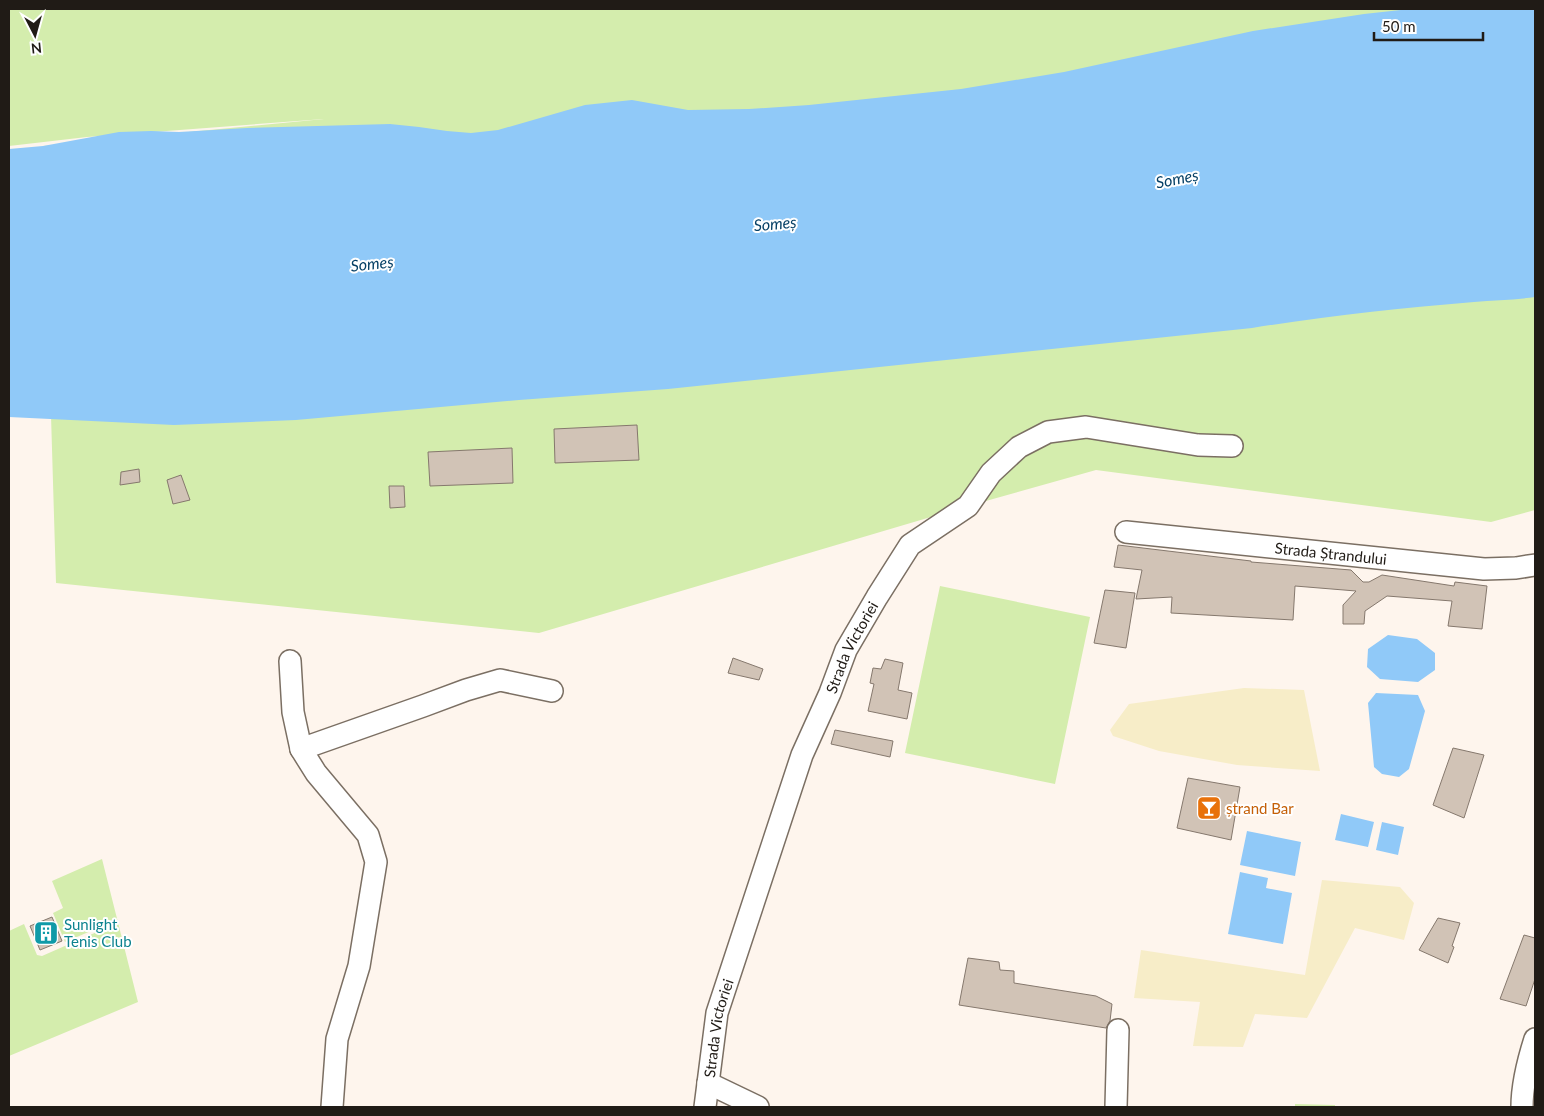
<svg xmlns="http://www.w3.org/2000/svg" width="1544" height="1116" viewBox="0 0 1544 1116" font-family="Lato,sans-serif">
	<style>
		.green { fill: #d4edad }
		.sand { fill: #f7edc8 }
		.water { fill: #90c9f8 }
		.building { fill: #d1c3b6; stroke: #85786d }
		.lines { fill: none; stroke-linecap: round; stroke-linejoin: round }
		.minor-casing { stroke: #7b6f63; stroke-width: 24 }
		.minor { stroke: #fff; stroke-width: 21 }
		.labels { text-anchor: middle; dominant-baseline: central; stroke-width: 4; stroke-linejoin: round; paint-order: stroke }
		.street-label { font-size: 15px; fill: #201b16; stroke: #fff }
		.food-label { font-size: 15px; fill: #c56008; stroke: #fff; text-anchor: start }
		.culture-label { font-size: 15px; fill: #0d838f; stroke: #fff; text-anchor: start }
		.water-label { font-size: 16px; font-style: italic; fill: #064066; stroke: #fff }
	</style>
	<rect width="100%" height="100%" fill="#fef5ed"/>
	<path class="green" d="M9,9H1535V510L1491,522L1096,470L968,506L539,633L56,583L43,146L324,119L87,137L9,146Z
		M940,586L1090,617L1055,784L905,753Z
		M102,859L138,1002L9,1056V931L24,924L37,955L42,956L99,931L98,928L65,942L53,913L63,908L52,881Z
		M1295,1104L1335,1105V1107H1295Z"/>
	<path class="sand" d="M1244,688L1304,690L1320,771L1237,765L1159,751L1113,736L1110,730L1129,704Z
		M1322,880L1400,887L1414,903L1404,940L1355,928L1307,1018L1255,1014L1243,1047L1193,1046L1200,1002L1134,998L1141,950L1305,975Z"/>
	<path class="water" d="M1410,9H1535V297C1515,300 1494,300 1474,302C1400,308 1326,316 1252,328L668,389L519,400L296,420L174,425L9,417V149L43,146L119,132L151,131L179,132L247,128L390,124L419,127L447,131L471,133L498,130L585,105L632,100L688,110L749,109L809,105L961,89L1064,72L1253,31L1364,14Z
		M1388,635L1417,639L1435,653V670L1418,682L1380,679L1367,667L1368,649Z
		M1376,693L1418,695L1425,711L1409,769L1399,777L1382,774L1374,767L1368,703Z
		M1341,814L1374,822L1368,847L1335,840Z
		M1382,822L1404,827L1398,855L1376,850Z
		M1247,831L1301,842L1295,876L1240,865Z
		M1240,872L1268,878L1266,888L1292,893L1283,944L1228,934Z"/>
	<path class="building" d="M637,425L639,460L555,463L554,429Z
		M512,448L513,483L430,486L428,452Z
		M139,469L140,482L120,485L121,472Z
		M181,475L190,500L173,504L167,480Z
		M389,486H404L405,507L390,508Z
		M1118,545L1251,561V562L1351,570L1363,582H1369L1382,575L1454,586L1455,582L1487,586L1482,629L1448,626L1452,601L1387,596L1365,611L1364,624H1343V605L1356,591L1295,586L1293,620L1171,613L1172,597L1136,599L1142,570L1114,567Z
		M1105,590L1135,593L1126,648L1094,643Z
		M733,658L763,669L759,680L728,673Z
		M885,659L903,663L898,690L912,693L907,719L868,711L874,684L870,683L873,668L881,669Z
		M835,730L893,741L890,757L831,744Z
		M1453,748L1484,755L1464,818L1433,805Z
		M1188,778L1240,787L1231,840L1177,828Z
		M52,917L62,941L40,950L30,926Z
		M1438,918L1460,923L1452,946L1454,947L1448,963L1419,950Z
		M1524,935L1535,938V979L1526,1006L1500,999Z
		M968,958L999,962L1000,970L1014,971V983L1096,996L1112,1004L1110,1021L1106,1028L959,1005Z"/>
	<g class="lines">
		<defs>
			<g id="minor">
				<path id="s1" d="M1126,532L1484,569L1516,568L1535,565"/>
				<path d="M290,661L293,712L301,749L316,773L368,835L376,862L359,966L337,1039L332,1107"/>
				<path d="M301,749L423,706L466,690L500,680L552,691"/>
				<path d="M708,1083L758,1107"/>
				<path id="s2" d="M705,1107L717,1013L802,755L830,693L846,650L877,597L910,545L968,506L991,473L1019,447L1048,432L1086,427L1198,445L1232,446"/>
				<path d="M1116,1107L1118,1030"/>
				<path d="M1522,1107C1522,1084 1528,1061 1535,1039"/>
			</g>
		</defs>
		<use href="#minor" class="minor-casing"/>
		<use href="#minor" class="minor"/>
	</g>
	<defs>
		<symbol id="bar-square" viewBox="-11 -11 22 22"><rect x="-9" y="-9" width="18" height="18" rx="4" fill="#e8710a" stroke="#fff"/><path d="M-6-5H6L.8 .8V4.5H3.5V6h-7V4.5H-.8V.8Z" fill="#fff"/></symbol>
		<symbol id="building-square" viewBox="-11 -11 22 22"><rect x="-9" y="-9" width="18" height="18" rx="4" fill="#0f9aa8" stroke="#fff"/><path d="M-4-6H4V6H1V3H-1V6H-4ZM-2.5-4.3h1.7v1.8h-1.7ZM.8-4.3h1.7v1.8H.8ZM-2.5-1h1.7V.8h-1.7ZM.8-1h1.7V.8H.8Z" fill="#fff"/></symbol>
	</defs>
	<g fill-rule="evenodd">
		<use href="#bar-square" x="1195" y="794" width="28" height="28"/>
		<use href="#building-square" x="32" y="919" width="28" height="28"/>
	</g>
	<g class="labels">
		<g class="street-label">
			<text stroke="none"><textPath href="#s1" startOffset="206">Strada Ștrandului</textPath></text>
			<text stroke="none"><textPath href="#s2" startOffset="485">Strada Victoriei</textPath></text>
			<text stroke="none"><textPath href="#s2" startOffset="80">Strada Victoriei</textPath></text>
		</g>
		<g class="food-label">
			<text x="1226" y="808">ștrand Bar</text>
		</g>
		<g class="culture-label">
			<text x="64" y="924">Sunlight<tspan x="64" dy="17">Tenis Club</tspan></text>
		</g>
		<g class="water-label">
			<text transform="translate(1177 178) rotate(-11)">Someș</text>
			<text transform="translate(775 223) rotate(-5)">Someș</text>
			<text transform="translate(372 263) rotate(-6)">Someș</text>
		</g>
	</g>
	<rect width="1544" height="1116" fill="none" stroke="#201b16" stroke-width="20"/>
	<g transform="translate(35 35) rotate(174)" stroke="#ffffff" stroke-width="4" paint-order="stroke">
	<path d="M0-4L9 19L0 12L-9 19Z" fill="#201b16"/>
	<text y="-8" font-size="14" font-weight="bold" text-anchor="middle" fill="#201b16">N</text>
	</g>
	<path d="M1374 32v8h109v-8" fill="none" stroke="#201b16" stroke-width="2.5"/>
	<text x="1382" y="32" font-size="15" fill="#201b16" stroke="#ffffff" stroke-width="4" paint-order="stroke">50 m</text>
</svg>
